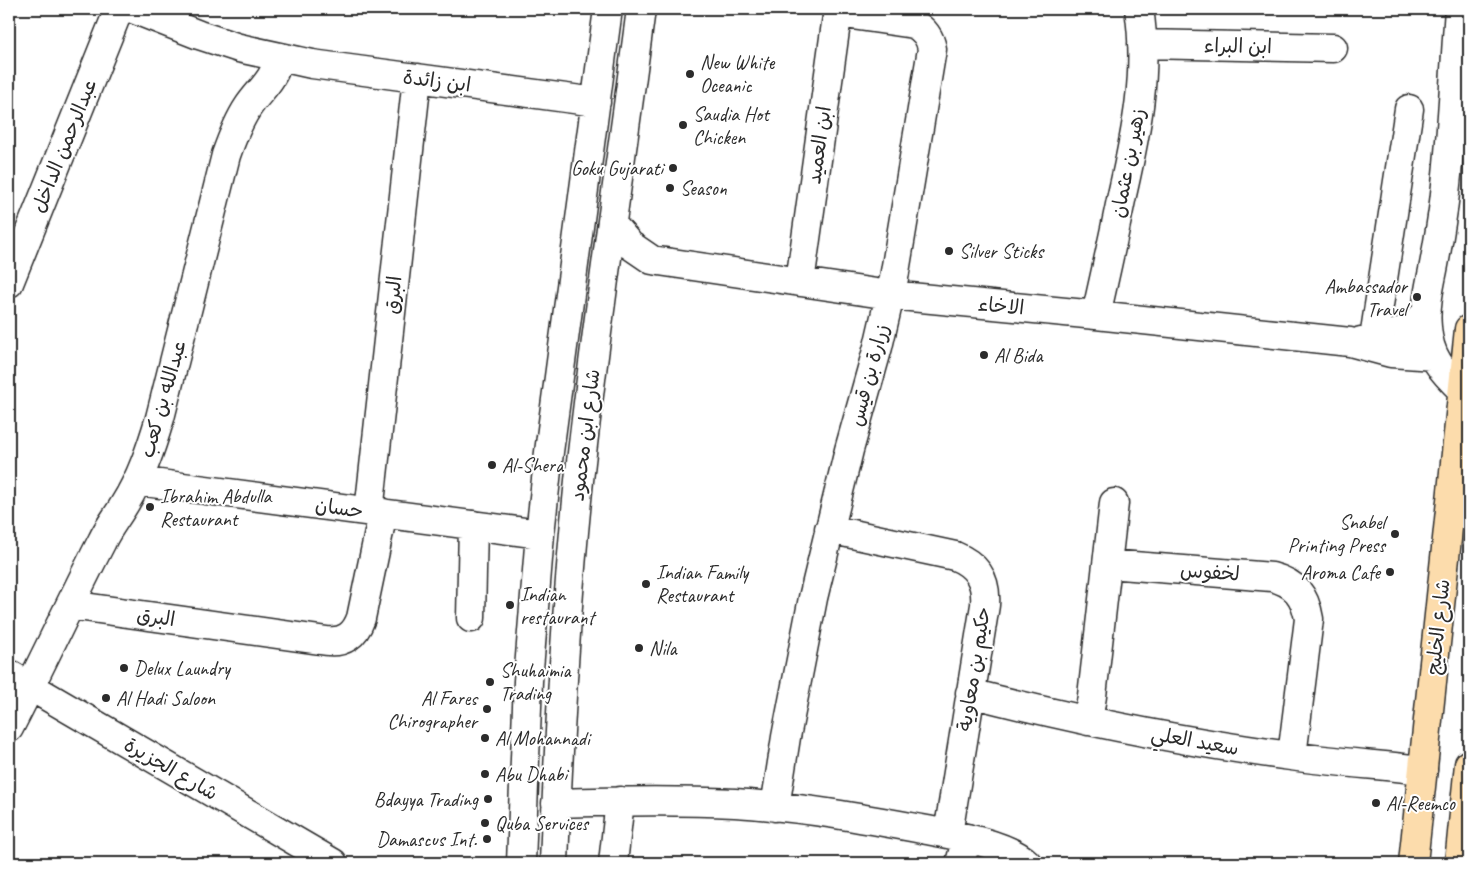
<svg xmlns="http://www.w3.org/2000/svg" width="1478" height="872" viewBox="0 0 1478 872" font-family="Caveat,'Playpen Sans Arabic',sans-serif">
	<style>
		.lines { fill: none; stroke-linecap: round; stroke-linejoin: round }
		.minor-casing { stroke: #2b2b2b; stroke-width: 31 }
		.major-casing { stroke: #2b2b2b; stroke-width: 31 }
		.minor { stroke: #fff; stroke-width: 28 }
		.major { stroke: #fcdcac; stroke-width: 28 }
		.poi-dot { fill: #2b2b2b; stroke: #fff; stroke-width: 2 }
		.labels { text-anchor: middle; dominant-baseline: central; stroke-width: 4; stroke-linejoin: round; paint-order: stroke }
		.street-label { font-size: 20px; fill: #2b2b2b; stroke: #fff }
		.poi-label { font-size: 20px; fill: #2b2b2b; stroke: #fff; text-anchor: start }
	</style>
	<rect width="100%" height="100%" fill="#fff"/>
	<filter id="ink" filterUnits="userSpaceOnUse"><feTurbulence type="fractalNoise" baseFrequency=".02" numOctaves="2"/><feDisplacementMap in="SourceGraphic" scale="10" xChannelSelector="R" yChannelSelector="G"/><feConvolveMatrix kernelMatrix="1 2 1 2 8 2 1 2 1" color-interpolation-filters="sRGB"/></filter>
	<g filter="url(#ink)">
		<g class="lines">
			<defs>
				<path id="minor" d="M133,9L199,35L239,48L312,64L596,102
					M1459,9C1454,76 1452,143 1443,210C1440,230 1437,250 1433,270C1429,289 1425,308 1427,327C1429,357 1442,371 1463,391
					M1142,44L1333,48
					M612,224L630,245L652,260L890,295L1096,315L1350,342L1391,353L1434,356
					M800,282L838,9
					M9,283L119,9
					M1096,315C1105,275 1114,235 1122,195C1136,133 1149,72 1139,9
					M1374,338L1409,109
					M1361,341C1389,336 1406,335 1426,313
					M137,481L540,534
					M369,512L417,78
					M829,529L955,556C977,565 987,580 985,605L948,834
					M1108,564L1272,577C1295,583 1305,595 1309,619L1292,756
					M70,605L327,641C344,643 355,635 361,618L383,513
					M471,618L473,525
					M9,674L333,863
					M970,693C1076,720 1183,742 1291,756C1335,762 1379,765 1423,770
					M1088,721L1092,696L1114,503
					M9,728C41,666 70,603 102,541C108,528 117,517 124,505C141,478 151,448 160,418L226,155C232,138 238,122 248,107C260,89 274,81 279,57
					M556,803C616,801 675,800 735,803C800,807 863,818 927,830C954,835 1007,844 1027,863
					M775,807L786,737L813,598L849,450L878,347L894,278L932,49C930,37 925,30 914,24L838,13
					M521,863L528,681L540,534L549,452L608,9
					M554,863C559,732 566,602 580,471C597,317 621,163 641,9
					M613,863L620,801
					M960,863L967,838"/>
				<path id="major" d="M1413,863L1469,329
					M1459,863L1469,764"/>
			</defs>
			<use href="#minor" class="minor-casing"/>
			<use href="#major" class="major-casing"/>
			<use href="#minor" class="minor"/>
			<use href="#major" class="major"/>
		</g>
	</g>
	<g class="poi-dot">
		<circle cx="690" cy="74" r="5"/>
		<circle cx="683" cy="125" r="5"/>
		<circle cx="673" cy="168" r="5"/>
		<circle cx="670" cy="188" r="5"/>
		<circle cx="949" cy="251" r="5"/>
		<circle cx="1417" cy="297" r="5"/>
		<circle cx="984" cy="355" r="5"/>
		<circle cx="492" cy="465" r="5"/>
		<circle cx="150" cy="507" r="5"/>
		<circle cx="1395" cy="534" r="5"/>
		<circle cx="1390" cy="572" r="5"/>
		<circle cx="646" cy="584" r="5"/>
		<circle cx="510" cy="605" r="5"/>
		<circle cx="639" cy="648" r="5"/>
		<circle cx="124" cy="668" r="5"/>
		<circle cx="490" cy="682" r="5"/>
		<circle cx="106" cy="698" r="5"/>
		<circle cx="487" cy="709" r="5"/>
		<circle cx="485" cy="738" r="5"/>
		<circle cx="485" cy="774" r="5"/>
		<circle cx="488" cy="799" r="5"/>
		<circle cx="1376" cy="803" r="5"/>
		<circle cx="485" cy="823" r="5"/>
		<circle cx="487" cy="839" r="5"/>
	</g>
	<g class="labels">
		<g class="street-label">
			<text transform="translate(1238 46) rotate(1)">ابن البراء</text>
			<text transform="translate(437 81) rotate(7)">ابن زائدة</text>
			<text transform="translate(819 145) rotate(-82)">ابن العميد</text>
			<text transform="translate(64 146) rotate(-68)">عبدالرحمن الداخل</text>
			<text transform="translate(1128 163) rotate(-79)">زهير بن عثمان</text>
			<text transform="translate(393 295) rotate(-84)">البرق</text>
			<text transform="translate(1001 306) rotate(5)">الاخاء</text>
			<text transform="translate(869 375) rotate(-75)">زرارة بن قيس</text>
			<text transform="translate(163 399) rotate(-74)">عبدالله بن كعب</text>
			<text transform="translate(585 435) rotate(-83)">شارع ابن محمود</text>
			<text transform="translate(339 508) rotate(8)">حسان</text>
			<text transform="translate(1210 572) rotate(4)">لخفوس</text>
			<text transform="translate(156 617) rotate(8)">البرق</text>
			<text transform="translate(1438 627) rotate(-84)">شارع الخليج</text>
			<text transform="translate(974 669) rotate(-81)">حكيم بن معاوية</text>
			<text transform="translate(1195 741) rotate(10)">سعيد العلي</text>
			<text transform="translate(171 769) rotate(30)">شارع الجزيرة</text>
		</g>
		<g class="poi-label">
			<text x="700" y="62">New White<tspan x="700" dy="23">Oceanic</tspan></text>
			<text x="693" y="114">Saudia Hot<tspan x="693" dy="23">Chicken</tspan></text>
			<text x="663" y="168" text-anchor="end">Goku Gujarati</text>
			<text x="680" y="188">Season</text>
			<text x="959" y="251">Silver Sticks</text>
			<text x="1407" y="286" text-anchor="end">Ambassador<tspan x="1407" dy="23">Travel</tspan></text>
			<text x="994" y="355">Al Bida</text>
			<text x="502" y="465">Al-Shera</text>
			<text x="160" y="496">Ibrahim Abdulla<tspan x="160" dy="23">Restaurant</tspan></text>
			<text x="1385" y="522" text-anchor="end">Snabel<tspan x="1385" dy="23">Printing Press</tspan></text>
			<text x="656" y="572">Indian Family<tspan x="656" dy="23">Restaurant</tspan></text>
			<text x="1380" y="572" text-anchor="end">Aroma Cafe</text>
			<text x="520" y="594">Indian<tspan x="520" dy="23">restaurant</tspan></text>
			<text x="649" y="648">Nila</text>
			<text x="134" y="668">Delux Laundry</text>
			<text x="500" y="670">Shuhaimia<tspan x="500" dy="23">Trading</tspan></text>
			<text x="116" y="698">Al Hadi Saloon</text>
			<text x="477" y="698" text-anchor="end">Al Fares<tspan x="477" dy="23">Chirographer</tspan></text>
			<text x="495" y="738">Al Mohannadi</text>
			<text x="495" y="774">Abu Dhabi</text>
			<text x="478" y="799" text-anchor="end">Bdayya Trading</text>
			<text x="1386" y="803">Al-Reemco</text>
			<text x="495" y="823">Quba Services</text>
			<text x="477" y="839" text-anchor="end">Damascus Int.</text>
		</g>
	</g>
	<rect width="1478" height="872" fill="none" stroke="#fff" stroke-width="30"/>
	<rect x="15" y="15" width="1448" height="842" fill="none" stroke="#2b2b2b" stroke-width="2" filter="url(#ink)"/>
</svg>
